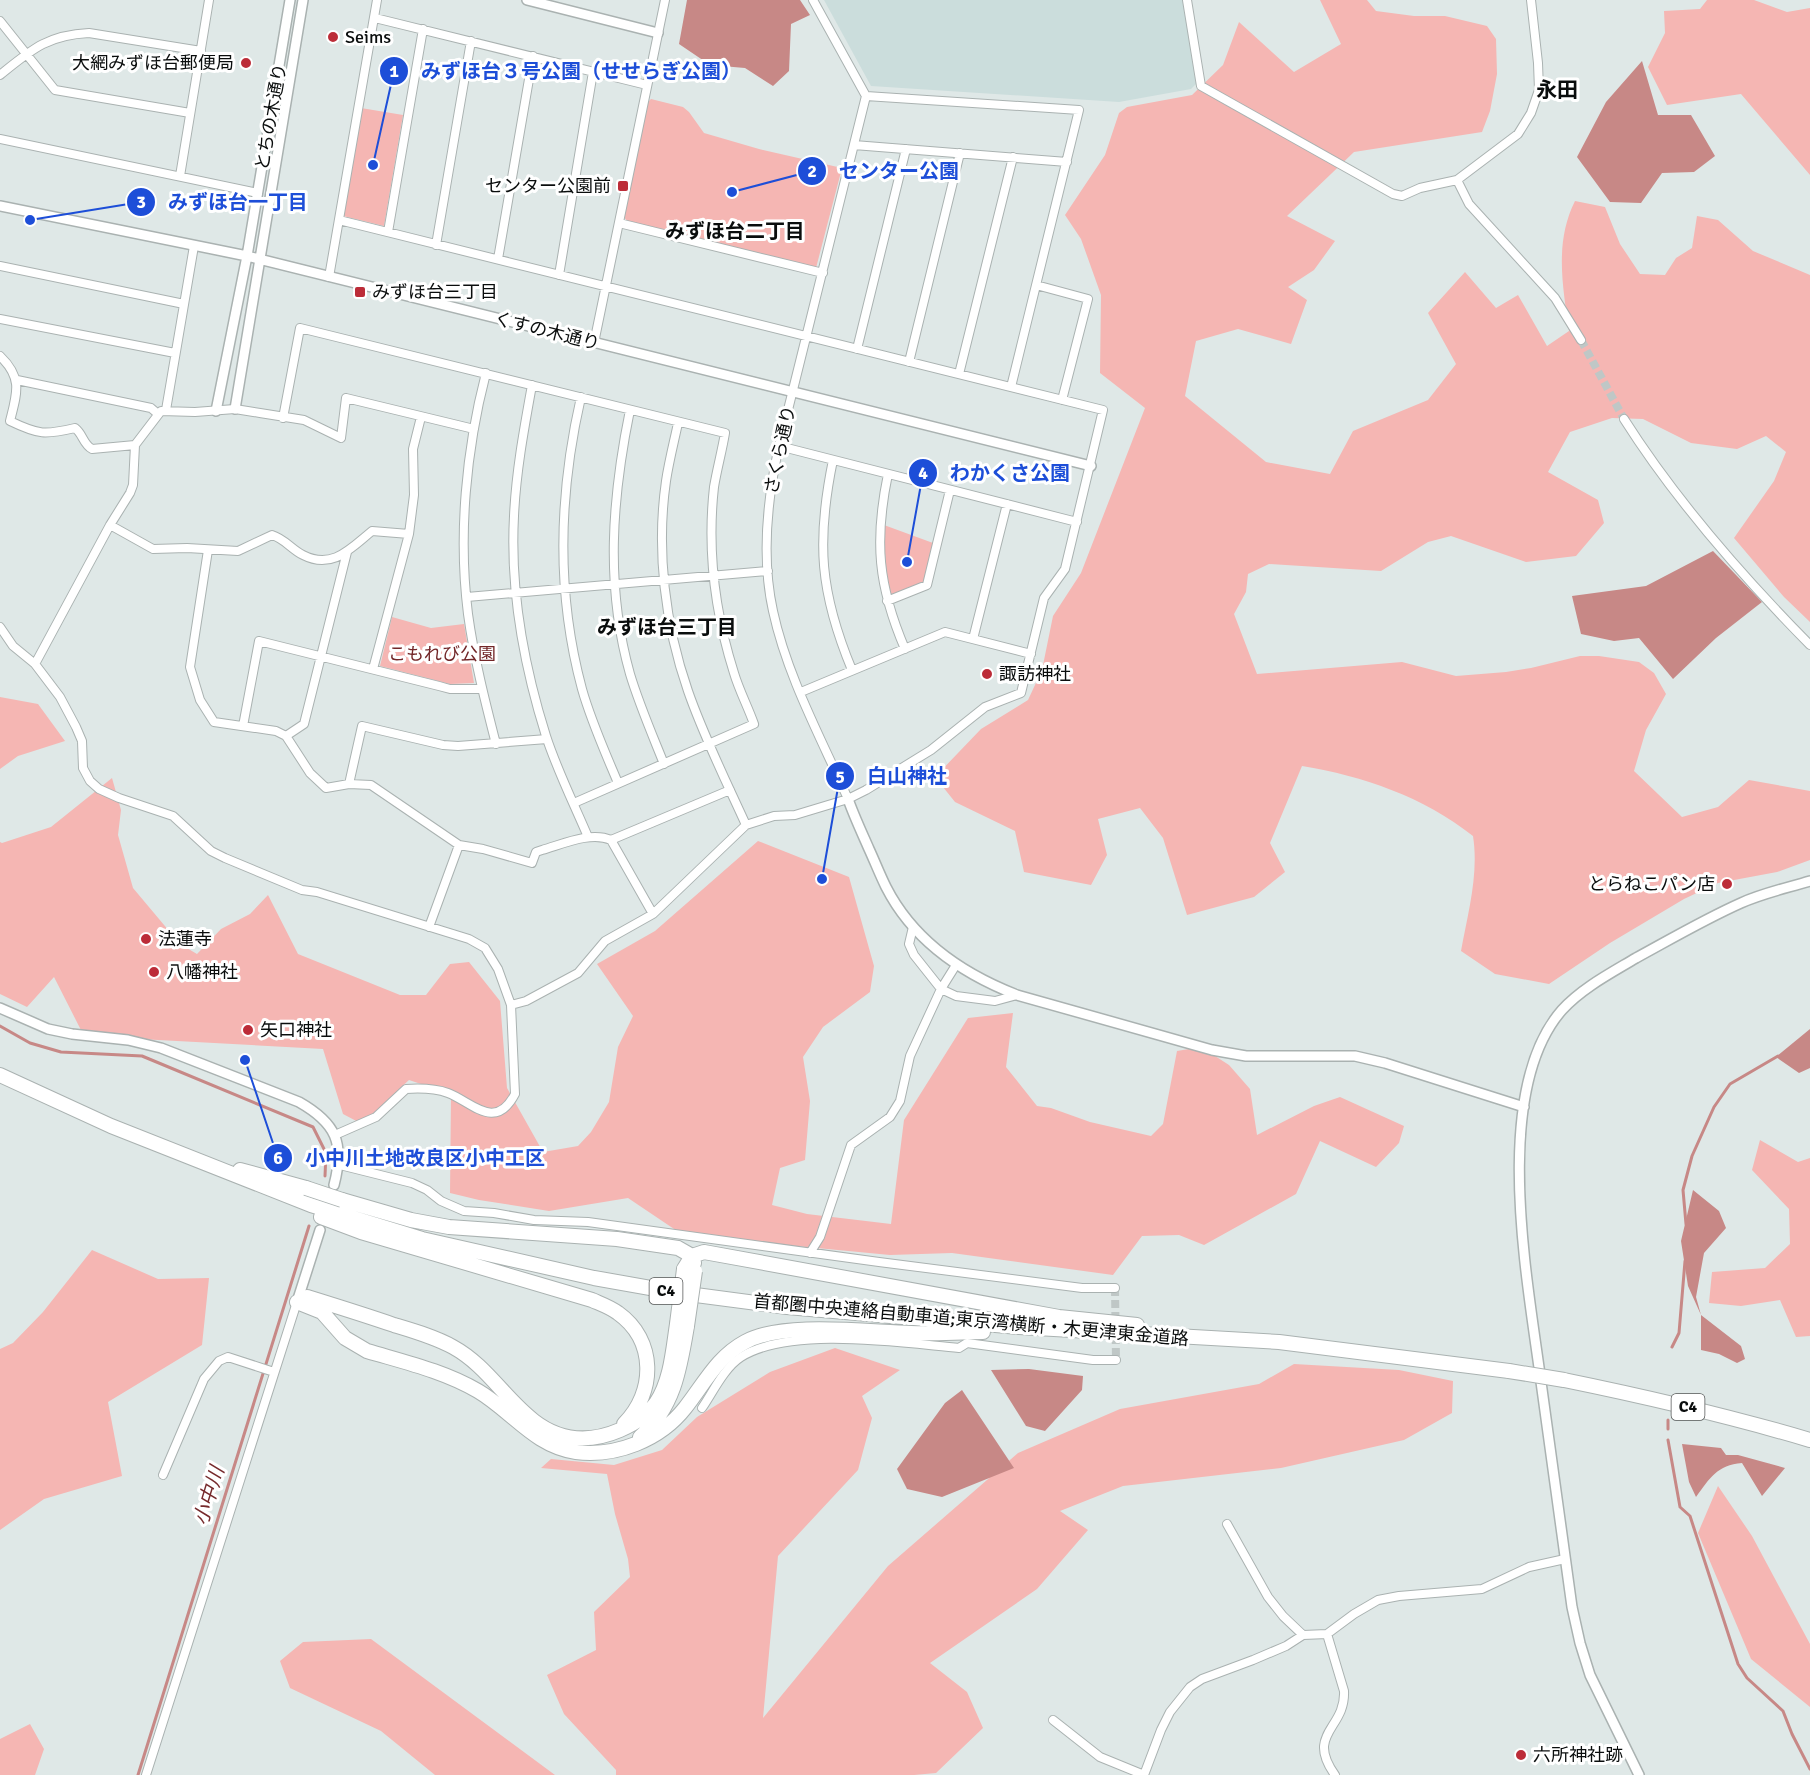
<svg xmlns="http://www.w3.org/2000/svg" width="1810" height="1775" viewBox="0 0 1810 1775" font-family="Signika,'Noto Sans JP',sans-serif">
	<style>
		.built { fill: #cbdddc }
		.green { fill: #f5b6b3 }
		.water { fill: #c78886 }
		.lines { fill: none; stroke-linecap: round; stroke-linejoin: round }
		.stream { stroke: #c78886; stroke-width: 3 }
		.minor-tunnel { stroke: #bfc7c6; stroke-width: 8; stroke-dasharray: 8 4; stroke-linecap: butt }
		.minor-casing { stroke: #aab2b1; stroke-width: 10 }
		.tertiary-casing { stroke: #aab2b1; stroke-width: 12 }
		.motorway-casing { stroke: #aab2b1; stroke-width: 16 }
		.minor { stroke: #fff; stroke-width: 8 }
		.tertiary { stroke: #fff; stroke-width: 9 }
		.motorway { stroke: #fff; stroke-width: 14 }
		.motorway-bridge-casing { stroke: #aab2b1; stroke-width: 16; stroke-linecap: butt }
		.motorway-bridge { stroke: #fff; stroke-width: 14 }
		.poi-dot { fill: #bc2c38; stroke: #fff; stroke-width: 2 }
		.labels { text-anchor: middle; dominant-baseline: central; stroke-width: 6; stroke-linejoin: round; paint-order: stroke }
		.shield { fill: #fff; stroke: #545656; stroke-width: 1.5 }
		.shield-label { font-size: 16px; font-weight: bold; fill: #0a0d0d }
		.poi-label { font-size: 18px; fill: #0a0d0d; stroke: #fff; text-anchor: start }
		.street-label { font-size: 18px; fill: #0a0d0d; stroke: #fff }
		.park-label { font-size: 18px; fill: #722628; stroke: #fff }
		.neighbourhood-label { font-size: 20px; font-weight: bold; fill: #0a0d0d; stroke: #fff }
		.water-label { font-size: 20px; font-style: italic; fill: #762a2c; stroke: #fff }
		.quarter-label { font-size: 21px; font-weight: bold; fill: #0a0d0d; stroke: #fff }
		.leader { fill: none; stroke: #1d4ed8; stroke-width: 2 }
		.callout-dot { fill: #1d4ed8; stroke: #fff; stroke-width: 2 }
		.mark-label { font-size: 18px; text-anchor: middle; font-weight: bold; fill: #fff }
		.callout-label { font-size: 20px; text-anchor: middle; font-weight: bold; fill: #1d4ed8; stroke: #fff; stroke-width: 6; stroke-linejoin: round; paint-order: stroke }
	</style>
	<rect width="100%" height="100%" fill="#dfe8e7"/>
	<path class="built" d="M824,0H1183L1196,84L1191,89L1119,102L871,86Z"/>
	<path class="green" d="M1320,0H1367L1376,11L1414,16H1445L1487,26L1496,39L1497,74L1490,111L1482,132L1354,152L1287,216L1335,241L1314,270L1288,287L1307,300L1291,344L1238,329L1196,341L1185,396L1266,462L1330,474L1353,431L1428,400L1456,364L1428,313L1465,272L1496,308L1518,295L1547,346L1569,331C1563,287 1554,243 1575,201L1605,207L1620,244L1640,274L1665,275L1676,258L1692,248L1697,216L1718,220L1753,251L1810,275V622L1784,597L1734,538L1774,481L1786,452L1766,436L1737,449L1691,443L1643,419L1612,418L1570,432L1548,472L1598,500L1604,523L1576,556L1526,562L1451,536L1428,542L1381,571L1269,564L1248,574L1246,592L1234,614L1257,674L1402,662L1456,676L1506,672L1531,668L1580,656H1599L1639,662L1654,673L1666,694L1646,730L1634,771L1682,817L1718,807L1749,780L1810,791V860L1777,872L1718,883L1684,899L1610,943L1549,984L1495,974L1461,951C1468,913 1479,874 1473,836C1424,797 1363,776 1302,766L1270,843L1285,872L1254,897L1187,915L1163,838L1140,808L1098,819L1107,855L1091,885L1024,872L1015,831L955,802L935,777L981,729L1028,700L1042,670L1053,616L1081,573L1145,408L1100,373L1101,295L1081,239L1065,215L1105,155L1119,113L1127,107L1192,95L1223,65L1239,22L1294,72L1341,44Z
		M1707,0H1754L1787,12L1810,8V175L1741,94L1667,105L1648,67L1665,33L1664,11L1700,9Z
		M651,99L683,107L689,112L704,133L759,149L842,168L816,268L627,221L624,217L647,103Z
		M361,108L403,115L384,226L343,216Z
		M884,525L933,543L924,582L890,596L886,576Z
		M392,617L431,628L464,624L474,683L450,684L380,666Z
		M0,697L38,704L65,741L18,756L0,769Z
		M112,778L121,810L118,835L133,888L180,944L197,954L221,929L250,914L268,895L298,954L400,995H426L450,964L469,962L500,1001L507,1088L543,1152L578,1146L591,1132L609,1102L618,1047L633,1016L597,964L655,931L758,841L849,877L874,966L870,992L823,1027L803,1057L810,1101L805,1160L780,1168L772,1205L807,1214L891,1224L904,1120L968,1018L1013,1013L1006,1067L1037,1106L1051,1108L1090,1122L1151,1136L1163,1124L1177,1051L1201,1047L1229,1065L1250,1089L1257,1135L1314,1106L1340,1097L1404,1126L1399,1143L1376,1167L1320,1141L1296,1194L1204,1245L1179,1235L1142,1236L1113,1275L952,1253L890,1255L683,1235L628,1198L549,1211L479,1200L450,1193L451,1094L409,1080L362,1124L343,1114L323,1049L84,1036L54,977L27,1007L0,994V842L2,843L51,827Z
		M1760,1140L1798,1162L1810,1158V1336L1796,1337L1780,1300L1741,1306L1709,1303L1712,1272L1765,1268L1790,1244L1789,1209L1752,1170Z
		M92,1250L158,1279L209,1278L202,1345L108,1402L122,1476L44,1499L0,1530V1349L13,1343L43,1312Z
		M835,1348L900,1370L862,1396L872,1418L858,1470L778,1556L763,1718L888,1566L1018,1453L1120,1409L1259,1384L1294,1364L1399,1370L1453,1381L1452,1413L1404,1440L1281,1468L1123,1486L1060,1511L1088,1530L1037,1589L930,1663L967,1692L983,1728L936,1773L914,1775H616V1770L564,1714L547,1675L596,1650L594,1612L630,1577L628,1559L615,1514L607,1474L541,1468L551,1459L614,1465L662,1450L697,1417L770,1372Z
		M1718,1486L1752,1536L1810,1644V1707L1751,1659L1698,1533Z
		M371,1639L555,1775H435L381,1731L290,1688L280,1661L303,1642Z
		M30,1724L44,1749L35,1775H0V1739Z"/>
	<path class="water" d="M687,0H800L810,15L791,24L789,71L773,86L745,68L710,65L679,44Z
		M1642,61L1658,115H1691L1715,156L1694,172L1662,173L1641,203L1610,202L1577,157L1606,102Z
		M1713,551L1762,602L1716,638L1673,679L1639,638L1614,641L1581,634L1572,596L1646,586Z
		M1810,1029V1068L1799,1073L1776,1057Z
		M1693,1190L1719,1211L1726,1228L1704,1253L1696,1297L1701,1315L1741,1346L1745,1359L1737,1363L1719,1354L1701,1350V1315L1688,1286L1681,1241Z
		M1029,1369L1083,1376L1082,1390L1045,1431L1026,1426L991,1370Z
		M962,1390L1014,1468L942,1497L907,1489L897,1469L945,1403Z
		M1682,1444L1721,1448L1726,1455H1738L1785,1468L1762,1496L1742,1463C1717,1465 1710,1478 1696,1497L1689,1482Z"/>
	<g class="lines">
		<path class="stream" d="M0,1026L30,1043L61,1052L142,1056L313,1127L326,1153L325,1176
			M1686,1224L1683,1190L1692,1156L1714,1107L1730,1084L1778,1056
			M1672,1347L1679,1333L1685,1261
			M1668,1420V1429
			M1668,1440L1680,1507L1690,1516L1738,1664L1747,1678L1783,1711L1792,1734L1810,1769
			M138,1775L309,1226"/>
		<path class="minor-tunnel" d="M1581,340L1624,419
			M1115,1288L1116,1360"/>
		<defs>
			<path id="minor" d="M813,0L866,96
				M1187,0L1201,86L1393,194L1402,196L1420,188L1457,180L1518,134L1531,113L1539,90L1538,63L1531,0
				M375,18L647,85
				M0,21L55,90L190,113
				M0,75C31,50 47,35 89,33L201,51
				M866,96L1079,110L1011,387
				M0,139L258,193
				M854,145L1067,162
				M180,176L209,0
				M1457,180L1469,204L1555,298L1581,340
				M339,220L1103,410L1065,569L1044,598L1021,693L985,707L931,750L866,790L848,799L795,815L774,816L746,825L653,914L605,941L578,973L526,1001L511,1005
				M619,223L823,273
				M388,232L423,29
				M436,245L471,41
				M498,259L533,56
				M0,266L184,304
				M559,275L593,72
				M329,277L377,0
				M1036,285L1088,299L1062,400
				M0,319L175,353
				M594,343L665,0
				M857,349L906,149
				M0,356C23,378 17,393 10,421C39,435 45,435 75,428C83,434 83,444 92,449L135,445
				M909,362L960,153
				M486,373C466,450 458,535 468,614C474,658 485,701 496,744
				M959,374L1013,157
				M17,380L151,408L158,414
				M532,385C524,429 516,472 514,516C510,590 524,666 546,736C557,770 574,804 588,837
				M581,397C559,493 556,593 582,689C591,721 605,752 618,783
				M166,410L194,246
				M630,410C612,498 605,586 630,674C639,704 652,734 664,764
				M283,418L300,328L725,433C722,451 717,469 714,487C707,550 715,613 734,673C739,690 748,707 754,724L574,803
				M1624,419C1676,501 1742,576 1810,645
				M678,423C674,442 669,461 666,481C656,550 665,625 688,691C704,737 726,781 746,825
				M779,446L1077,522
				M833,460C816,542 820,593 852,670
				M888,474C874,541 878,586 905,649
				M110,525L153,549L187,548L238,551L272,535C285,539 291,549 303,555C332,570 350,549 372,531L409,534
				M208,550L190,667L200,700L214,722L276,731L286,736L310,773L326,788L349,784L371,785L459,845L483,849L532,863L536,852L542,850C563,844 591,831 611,840L653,914
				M467,597L768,571
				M887,601L927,585L950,490
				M0,627L13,646L35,664L60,697L76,727L82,741L83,768L90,781L99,789L119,798L173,816L211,851L225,858L302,890L317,892L469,939L485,948L498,969L511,1005L515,1094C495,1132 472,1102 448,1093C434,1088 421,1088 406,1089L376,1117L335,1135
				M973,639L1007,504
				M35,664L110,525L130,493L133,485L135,445L161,411L195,412L235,409L260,413L304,420L341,438L346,398L474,429
				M373,669L409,534L414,495L413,449L421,417
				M801,692L945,632L1031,654
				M243,726L259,641L439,686L450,689H482
				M286,736L304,724L347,552
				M349,784L362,726L443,745L458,746L547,739
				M848,799C821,738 787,676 773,611C761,557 767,500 779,446L866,96
				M611,840L730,790
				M429,927L459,845
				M913,927L909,944L914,955L941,989L956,996L995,1001L1017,995
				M340,1165L412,1183L427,1190L441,1201L464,1211L494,1213L534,1220L588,1222L879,1262L1082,1288H1115
				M810,1253L820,1237L851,1145L890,1117L900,1101L910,1056L941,989L956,965
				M702,1408C713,1392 724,1368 741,1357C790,1326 902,1343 959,1348L967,1343L1093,1360H1116
				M163,1475L204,1379L219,1361L228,1357L274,1372
				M1227,1524L1268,1597L1283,1616L1303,1635
				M1327,1634L1344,1691C1346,1729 1305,1733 1335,1775
				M1053,1720L1100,1757L1144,1775L1161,1730L1170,1712L1190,1687L1202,1679L1253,1660L1286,1646L1303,1635L1327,1634L1354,1614L1378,1600L1399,1596L1482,1589L1529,1567L1565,1559
				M146,1775L297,1302"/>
			<path id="tertiary" d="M527,0L658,33
				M0,206L247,256L1091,466
				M235,409L303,0
				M216,411L247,256L290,0
				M848,799C854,816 862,833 869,849C875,862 880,875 886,887C913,940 963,974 1017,995L1212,1050L1246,1056H1355L1385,1063L1524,1107
				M0,1008L48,1029L72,1034L128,1040L161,1048L299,1102C336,1123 345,1143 334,1185
				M297,1302L320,1230
				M1639,1775L1590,1675L1580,1643L1572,1607C1562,1532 1551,1457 1541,1382C1528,1282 1490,1092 1562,1010C1582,988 1611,973 1636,958C1671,939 1705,919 1741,903C1763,893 1787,888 1810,881"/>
			<path id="motorway" d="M0,1075L111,1126L311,1205L422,1239L594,1278L673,1292L787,1307L1019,1327L1279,1342L1509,1371
				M240,1170L306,1188
				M342,1200L411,1220L449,1227L617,1239L678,1248L692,1256L694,1263
				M321,1217L361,1232L592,1300C601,1304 610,1307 618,1313C656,1340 656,1392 624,1424
				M684,1269L692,1256L704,1252L1059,1317L1137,1325
				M307,1297C336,1306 365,1315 394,1325C414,1331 435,1337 453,1347C486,1365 505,1399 534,1421C560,1441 590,1443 620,1430C634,1424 647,1416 656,1403C671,1381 673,1350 677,1324
				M297,1302L322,1312L345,1338L367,1351C404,1362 444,1371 478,1391C512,1411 534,1446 576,1452C616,1457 660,1440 685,1408C704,1384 717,1357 745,1342C783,1321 867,1332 911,1333C935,1334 959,1332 983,1332
				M1564,1380C1647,1397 1729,1416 1810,1440
				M640,1437C674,1408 680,1368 687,1326"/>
		</defs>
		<use href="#minor" class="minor-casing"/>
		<use href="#tertiary" class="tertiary-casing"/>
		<use href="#motorway" class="motorway-casing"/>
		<use href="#minor" class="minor"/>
		<use href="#tertiary" class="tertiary"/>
		<use href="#motorway" class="motorway"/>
		<defs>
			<path id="motorway-bridge" d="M306,1188L342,1200
				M677,1324L684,1269
				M687,1326L695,1271
				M1509,1371L1564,1380"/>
		</defs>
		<use href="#motorway-bridge" class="motorway-bridge-casing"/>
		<use href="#motorway-bridge" class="motorway-bridge"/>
	</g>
	<g class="poi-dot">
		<circle cx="333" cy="37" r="6"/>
		<circle cx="246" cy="63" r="6"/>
		<rect x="617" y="180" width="12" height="12" rx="3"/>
		<rect x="354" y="286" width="12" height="12" rx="3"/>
		<circle cx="987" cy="674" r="6"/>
		<circle cx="1727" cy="884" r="6"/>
		<circle cx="146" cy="939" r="6"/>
		<circle cx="154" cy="972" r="6"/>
		<circle cx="248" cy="1030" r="6"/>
		<circle cx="1521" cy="1755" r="6"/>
	</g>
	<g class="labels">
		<g class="shield">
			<rect x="649.5" y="1278" width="33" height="26" rx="4.5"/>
			<rect x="1671.5" y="1394" width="33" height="26" rx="4.5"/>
		</g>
		<g class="shield-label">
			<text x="666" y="1291">C4</text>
			<text x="1688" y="1407">C4</text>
		</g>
		<g class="poi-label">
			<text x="345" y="37">Seims</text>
			<text x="234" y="63" text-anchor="end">大網みずほ台郵便局</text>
			<text x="611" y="186" text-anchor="end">センター公園前</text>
			<text x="372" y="292">みずほ台三丁目</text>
			<text x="999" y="674">諏訪神社</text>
			<text x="1715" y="884" text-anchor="end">とらねこパン店</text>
			<text x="158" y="939">法蓮寺</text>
			<text x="166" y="972">八幡神社</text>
			<text x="260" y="1030">矢口神社</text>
			<text x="1533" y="1755">六所神社跡</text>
		</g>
		<g class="street-label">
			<text transform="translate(271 117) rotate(-80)">とちの木通り</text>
			<text transform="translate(547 331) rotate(14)">くすの木通り</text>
			<text transform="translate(780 450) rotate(-78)">さくら通り</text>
			<text transform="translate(971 1320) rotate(5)">首都圏中央連絡自動車道;東京湾横断・木更津東金道路</text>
		</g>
		<g class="park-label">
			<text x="442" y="654">こもれび公園</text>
		</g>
		<g class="neighbourhood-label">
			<text x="735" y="231">みずほ台二丁目</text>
			<text x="667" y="627">みずほ台三丁目</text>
		</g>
		<g class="water-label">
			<text transform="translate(209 1496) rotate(-73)">小中川</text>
		</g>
		<g class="quarter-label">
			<text x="1557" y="90">永田</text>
		</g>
	</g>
	<path class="leader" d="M373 165L394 71M732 192L812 171M30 220L141 202M907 562L923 473M822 879L840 776M245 1060L278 1158"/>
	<g class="callout-dot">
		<circle cx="373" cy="165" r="6"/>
		<circle cx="732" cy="192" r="6"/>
		<circle cx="30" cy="220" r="6"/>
		<circle cx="907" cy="562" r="6"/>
		<circle cx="822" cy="879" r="6"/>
		<circle cx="245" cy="1060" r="6"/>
		<circle cx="394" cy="71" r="15"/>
		<circle cx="812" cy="171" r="15"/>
		<circle cx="141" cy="202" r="15"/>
		<circle cx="923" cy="473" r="15"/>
		<circle cx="840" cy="776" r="15"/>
		<circle cx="278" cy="1158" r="15"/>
	</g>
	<g class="mark-label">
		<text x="394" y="77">1</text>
		<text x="812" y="177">2</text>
		<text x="141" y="208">3</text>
		<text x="923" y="479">4</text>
		<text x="840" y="783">5</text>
		<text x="278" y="1164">6</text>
	</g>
	<g class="callout-label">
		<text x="581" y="78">みずほ台３号公園（せせらぎ公園）</text>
		<text x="899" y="178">センター公園</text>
		<text x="238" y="209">みずほ台一丁目</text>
		<text x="1010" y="480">わかくさ公園</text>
		<text x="907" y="783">白山神社</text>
		<text x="425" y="1165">小中川土地改良区小中工区</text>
	</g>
</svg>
